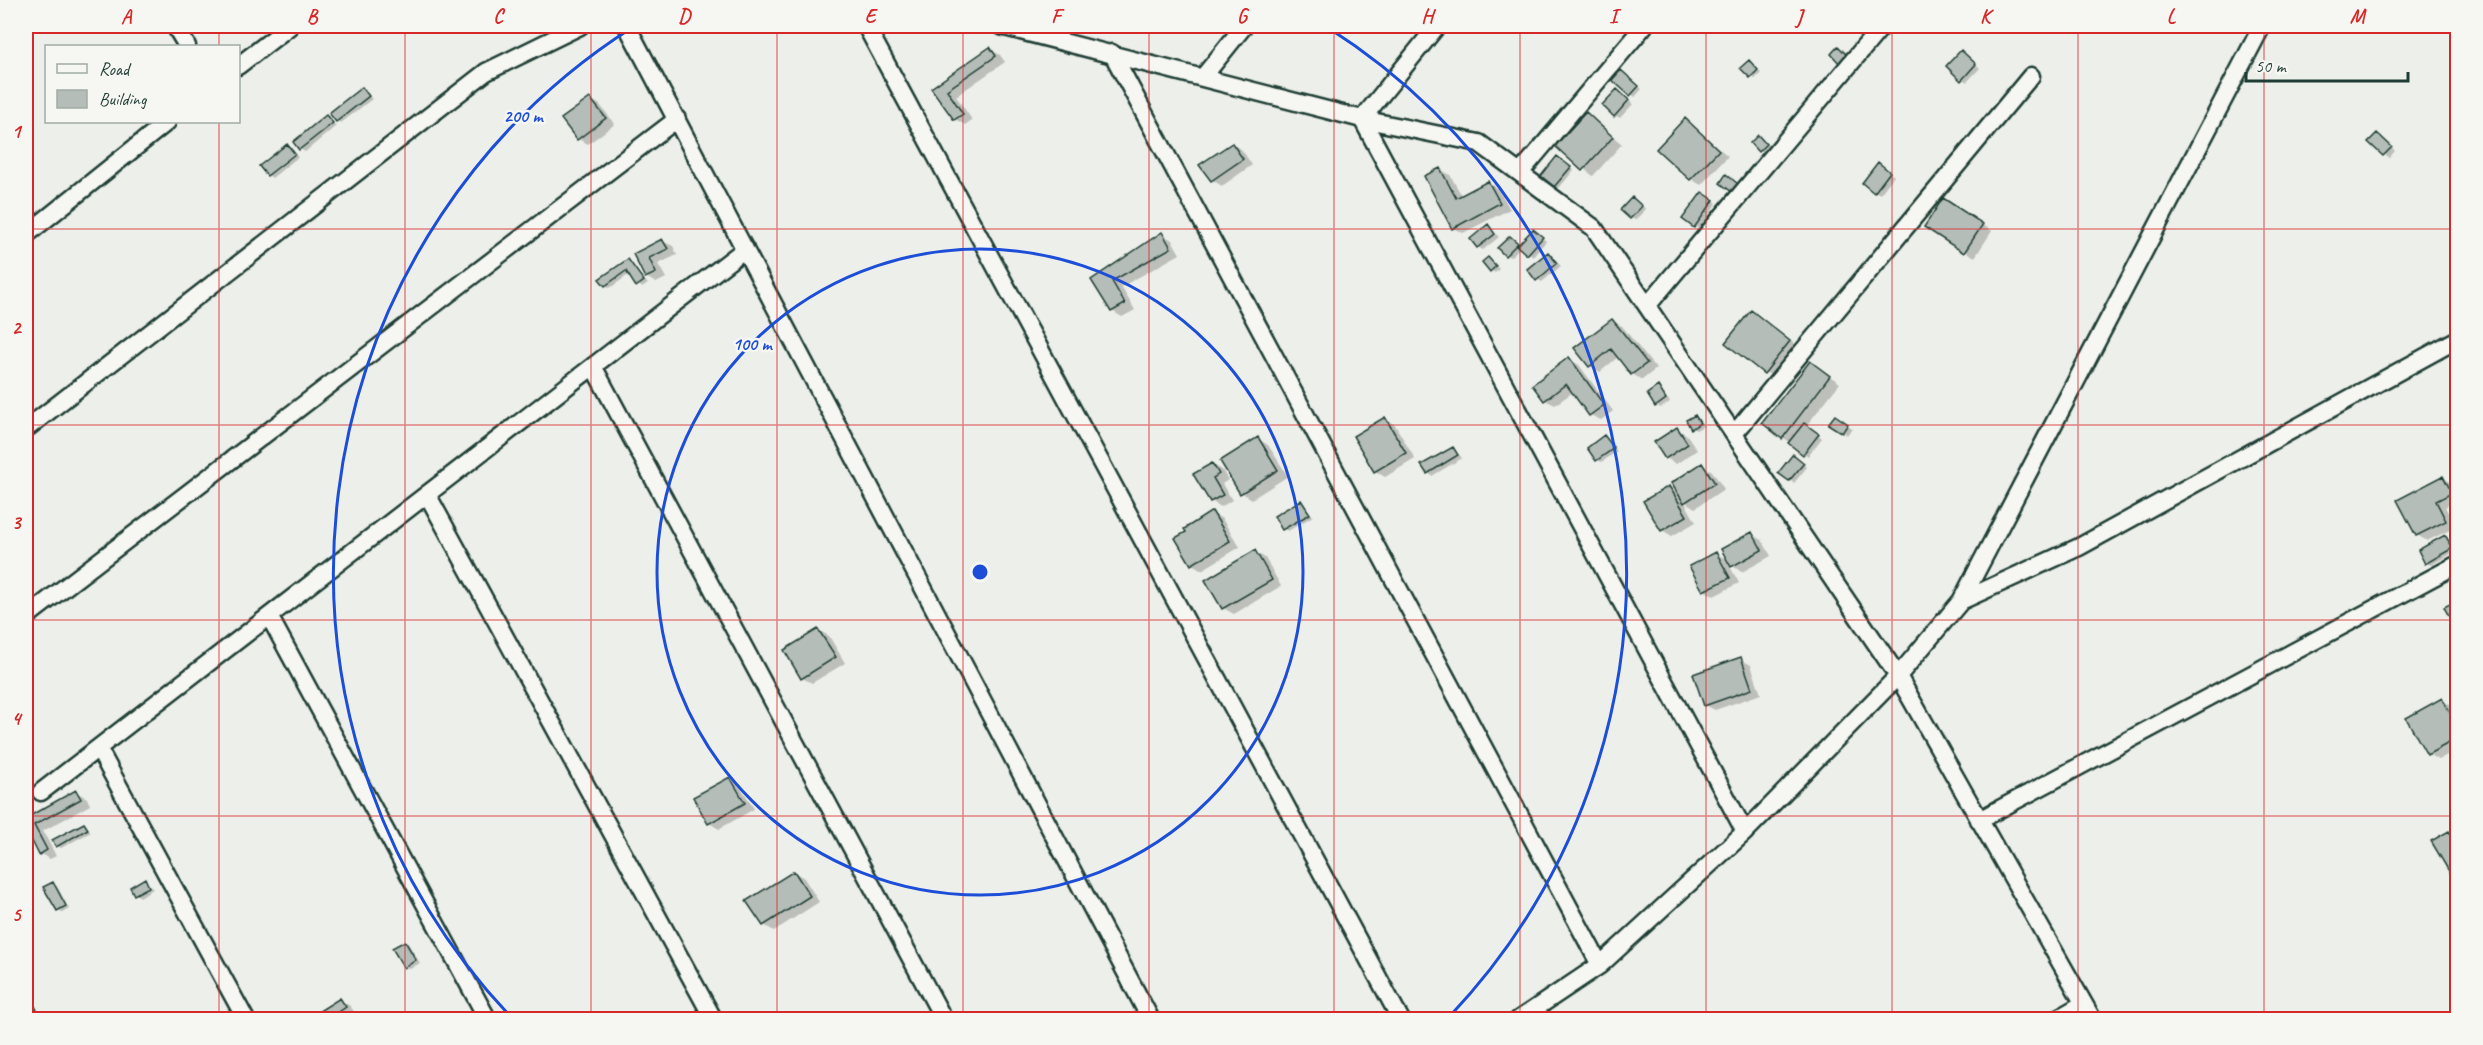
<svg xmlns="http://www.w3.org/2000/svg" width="2483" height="1045" viewBox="0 0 2483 1045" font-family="Caveat,sans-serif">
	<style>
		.shadow { fill: #0003 }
		.building { fill: #b4bdb8; stroke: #1f3d34; stroke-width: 1.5 }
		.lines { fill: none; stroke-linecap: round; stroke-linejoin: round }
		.street-casing { stroke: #1f3d34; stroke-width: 21 }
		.street { stroke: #f6f6f2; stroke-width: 16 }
		.grid { fill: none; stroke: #d62828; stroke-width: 1.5; stroke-opacity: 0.55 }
		.ring { fill: none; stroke: #1d4ed8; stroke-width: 3 }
		.centre { fill: #1d4ed8; stroke: #f6f6f2; stroke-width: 3 }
		.ring-label { font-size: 18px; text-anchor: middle; font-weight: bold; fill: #1d4ed8; stroke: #f6f6f2; stroke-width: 5; stroke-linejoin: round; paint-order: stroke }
		.neatline { fill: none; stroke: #d62828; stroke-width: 2 }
		.grid-label { font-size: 20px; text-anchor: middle; font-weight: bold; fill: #d62828 }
	</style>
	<rect width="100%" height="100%" fill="#edefea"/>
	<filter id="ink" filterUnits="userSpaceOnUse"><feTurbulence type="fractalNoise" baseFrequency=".0167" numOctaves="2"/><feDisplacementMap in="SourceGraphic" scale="12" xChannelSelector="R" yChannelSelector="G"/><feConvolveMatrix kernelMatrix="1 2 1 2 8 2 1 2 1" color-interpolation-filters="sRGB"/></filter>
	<g filter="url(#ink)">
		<path class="shadow" d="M990,49L1000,55L1005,62L956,96L972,120L965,125L955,119L934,88Z
			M1966,55L1980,68L1967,82L1962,79Z
			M1749,62L1761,73L1755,79L1750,76Z
			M1626,75L1642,89L1635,97L1631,94Z
			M362,89L372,99L341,123L337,121Z
			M1622,94L1633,104L1620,118L1615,115Z
			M590,99L600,105L615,124L588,144L578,139Z
			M1586,114L1622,144L1593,176L1557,146Z
			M326,117L336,126L305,152L300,149L295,142Z
			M1685,120L1728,156L1701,185L1691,179Z
			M1758,137L1770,147L1764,153L1759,151Z
			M2382,138L2395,151L2389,158L2371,142Z
			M1232,144L1242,150L1252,165L1222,186L1212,180Z
			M287,146L298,157L272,178L268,175Z
			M1562,160L1574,170L1559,188L1555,186Z
			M1883,167L1894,176L1880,194L1875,191Z
			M1440,169L1450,175L1462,196L1488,182L1498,188L1510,209L1463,233L1453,228Z
			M1707,196L1717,203L1699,229L1695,226Z
			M1633,199L1646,209L1635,220L1631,218Z
			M1954,206L1992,231L1975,257L1965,251Z
			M1488,226L1499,237L1483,250L1478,247Z
			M1537,233L1546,241L1533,257L1521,247L1510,257L1506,255L1510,238L1520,246Z
			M1162,234L1172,240L1180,254L1121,287L1135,310L1122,317L1112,311L1093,281Z
			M662,241L673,246L677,255L658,264L666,278L656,283L646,277L635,255Z
			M1548,254L1561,266L1542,282L1537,279Z
			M1488,259L1499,269L1495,273L1491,270Z
			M628,261L648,284L642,288L630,274L610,288L606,285Z
			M1751,312L1799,347L1775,378L1765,372Z
			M1612,321L1622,326L1656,369L1642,380L1632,374L1618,357L1600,372L1590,366Z
			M1569,359L1579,365L1613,411L1601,420L1590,415L1573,392L1555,405L1545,400Z
			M1810,363L1840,383L1806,426L1822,438L1808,456L1764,423Z
			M1658,388L1670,402L1661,408L1657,406Z
			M1695,416L1704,426L1696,430L1692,428Z
			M1835,417L1852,428L1847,435L1830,424Z
			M1385,419L1395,425L1415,459L1385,477L1375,471Z
			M1677,429L1687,435L1697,450L1676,464L1666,458Z
			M1605,437L1617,451L1602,462L1597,460Z
			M1258,439L1268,445L1288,476L1252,499L1242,493Z
			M1453,448L1462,458L1432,476L1428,473Z
			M1798,459L1807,467L1794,483L1789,480Z
			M1212,464L1222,470L1228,480L1222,484L1232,500L1221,507L1211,501Z
			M1702,465L1712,471L1724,489L1695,508L1684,501L1696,522L1672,536L1662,530L1669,488L1679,493Z
			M2443,478L2453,484L2458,492V500L2445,507L2456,527L2427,541L2417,535Z
			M1301,501L1313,516L1288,531L1283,528Z
			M1212,513L1222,519L1240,547L1202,570L1192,564Z
			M1752,534L1762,540L1771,556L1742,572L1728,563L1739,583L1714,596L1704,590L1716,553L1730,562Z
			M2445,537L2456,551L2431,565L2426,563Z
			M1255,552L1265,558L1281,586L1234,614L1223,608Z
			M818,630L829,636L845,663L812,683L802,678Z
			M1740,659L1751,665L1761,694L1715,710L1705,705Z
			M2442,700L2452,706L2458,716V749L2438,760L2428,754Z
			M730,779L740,785L754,809L719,829L709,823Z
			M76,792L87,798L90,805L43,831L56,856L50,859L40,853L26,826V810L30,817Z
			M84,825L91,832L61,848L57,846Z
			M2449,833L2458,838V876L2451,872Z
			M794,872L804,878L819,902L774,931L764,925Z
			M145,880L153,889L140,897L136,894Z
			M53,884L57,886L69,909L62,913L58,910Z
			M405,942L409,945L420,963L410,969L405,966Z
			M340,1000L350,1006L355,1013L345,1020H308Z
			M429,1014L438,1020H421Z"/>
		<path class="building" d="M1838,46L1848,56L1840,64L1831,54Z
			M990,47L996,56L947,90L963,114L954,120L931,88Z
			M1961,50L1976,64L1961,81L1946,66Z
			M1749,60L1758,70L1750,78L1740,68Z
			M1621,70L1639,86L1630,96L1612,80Z
			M362,87L369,96L336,122L329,113Z
			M1617,89L1629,100L1614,117L1602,105Z
			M590,98L606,118L577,140L561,119Z
			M1586,112L1613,137L1582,171L1555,146Z
			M326,115L333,123L299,150L293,142Z
			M1685,118L1719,150L1690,180L1656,149Z
			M2377,133L2392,147L2383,156L2368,142Z
			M1758,135L1766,144L1758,152L1750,143Z
			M1232,143L1243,159L1211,181L1199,165Z
			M287,144L295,154L267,176L259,166Z
			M1557,156L1571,167L1554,187L1541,176Z
			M1878,162L1890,172L1874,193L1862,183Z
			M1440,168L1456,198L1488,181L1500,203L1452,229L1424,176Z
			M1726,174L1738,184L1732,192L1720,183Z
			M1702,192L1714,200L1694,228L1682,219Z
			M1632,197L1642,206L1630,219L1620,210Z
			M1943,198L1983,224L1964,253L1924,227Z
			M1488,224L1495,234L1477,248L1470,239Z
			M1533,229L1543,237L1527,255L1517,246Z
			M1162,232L1171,248L1112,281L1125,304L1111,312L1091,280Z
			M1510,236L1518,243L1505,256L1497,248Z
			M662,239L668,249L649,258L656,273L645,278L633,254Z
			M1548,252L1557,263L1536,281L1527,269Z
			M1488,257L1496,266L1490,272L1482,262Z
			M628,259L644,281L636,287L626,271L605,286L599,279Z
			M1751,310L1790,341L1764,374L1725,343Z
			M1612,319L1647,363L1631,375L1611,349L1589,367L1574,348Z
			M1569,357L1604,405L1589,416L1566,384L1544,401L1532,385Z
			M1810,361L1830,376L1782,439L1762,423Z
			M1658,386L1666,399L1655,407L1647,394Z
			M1695,415L1700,423L1691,429L1686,420Z
			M1835,415L1848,424L1842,433L1828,424Z
			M1385,417L1406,453L1374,472L1353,436Z
			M1804,423L1819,434L1803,455L1788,443Z
			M1677,427L1688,444L1665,459L1654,442Z
			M1604,435L1614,448L1596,461L1587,448Z
			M1258,437L1278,470L1240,494L1220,461Z
			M1453,447L1458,455L1427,474L1421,465Z
			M1793,454L1804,463L1789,481L1778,473Z
			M1212,463L1219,474L1213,478L1223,495L1210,502L1193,474Z
			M1702,463L1715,483L1684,503L1671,483Z
			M2443,476L2452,493L2436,501L2446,521L2416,536L2397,500Z
			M1669,486L1687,516L1661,531L1643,501Z
			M1301,500L1310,514L1282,530L1274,516Z
			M1212,511L1230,541L1191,565L1175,538L1186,532L1184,529Z
			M1752,532L1762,550L1731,567L1721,549Z
			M2445,535L2453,548L2425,564L2418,550Z
			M1255,550L1272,580L1222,609L1205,580Z
			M1716,552L1730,578L1703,591L1689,566Z
			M2458,600V619L2452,622L2444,607Z
			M818,629L836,657L801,679L784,650Z
			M1741,657L1752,689L1704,706L1693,674Z
			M2442,698L2458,727V738L2427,755L2406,718Z
			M730,777L745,803L708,824L693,797Z
			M76,790L81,799L34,825L47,850L39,855L26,829V818Z
			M84,823L88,829L56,847L52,840Z
			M2449,831L2458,846V868L2450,873L2431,841Z
			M794,871L810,896L763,926L746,901Z
			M145,878L149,887L134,895L130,887Z
			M53,882L66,906L57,911L43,887Z
			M405,941L416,960L404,968L392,948Z
			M340,998L346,1007L327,1020H305Z"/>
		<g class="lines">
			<defs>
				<path id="street" d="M175,26L187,46
					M627,26L1151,1020
					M866,26L1401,1020
					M1001,26L1362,119L1479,143L1594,228L1898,676L2093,1020
					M1437,26L1362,119L1745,832
					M1112,53L1600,965
					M238,66L290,26
					M1203,77L1244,26
					M1520,173L1644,26
					M26,235L167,122
					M1647,306L1882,26
					M593,366L944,1020
					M26,429L486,72L580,26
					M1734,434L2031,76
					M427,494L714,1020
					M1961,601L2079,547L2458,339
					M269,616L488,1020
					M26,617L677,119
					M98,748L246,1020
					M41,792L745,249
					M1979,820L2458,564
					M26,1010L31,1020
					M1518,1020L1600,965L1745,832L1898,676L1961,601L2262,26
					M2055,1020L2083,1004"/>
			</defs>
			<use href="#street" class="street-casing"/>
			<use href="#street" class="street"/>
		</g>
	</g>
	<path class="grid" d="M219,26V46M405,26V1020M591,26V1020M777,26V1020M963,26V1020M1149,26V1020M1334,26V1020M1520,26V1020M1706,26V1020M1892,26V1020M2078,26V1020M2264,26V1020M219,122V1020M26,229H2458M26,425H2458M26,620H2458M26,816H2458"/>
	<g class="ring">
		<circle cx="980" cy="572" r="323"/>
		<path d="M511 1017A646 646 0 0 1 633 27M1327 27A646 646 0 0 1 1449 1017"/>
	</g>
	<circle cx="980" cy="572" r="9" class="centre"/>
	<g class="ring-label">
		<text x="523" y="122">200 m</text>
		<text x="752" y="350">100 m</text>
	</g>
	<rect width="2483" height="1045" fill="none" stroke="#f6f6f2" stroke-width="66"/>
	<rect x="45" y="45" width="195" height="78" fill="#f6f6f2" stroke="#a0aca6" stroke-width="1.5"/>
	<rect x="57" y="64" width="30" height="9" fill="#f6f6f2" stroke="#a0aca6" stroke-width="1.5"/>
	<text x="99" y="75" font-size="18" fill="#1f3d34">Road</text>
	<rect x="57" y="90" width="30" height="18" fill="#b4bdb8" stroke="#a0aca6" stroke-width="1.5"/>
	<text x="99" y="105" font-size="18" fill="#1f3d34">Building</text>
	<path d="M2246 72v9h162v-9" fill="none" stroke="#1f3d34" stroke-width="3"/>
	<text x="2255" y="72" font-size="18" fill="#1f3d34" stroke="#f6f6f2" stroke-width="4.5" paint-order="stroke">50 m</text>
	<rect x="33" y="33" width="2417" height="979" class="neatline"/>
	<g class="grid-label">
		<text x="126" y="23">A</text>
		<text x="312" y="23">B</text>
		<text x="498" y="23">C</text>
		<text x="684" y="23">D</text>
		<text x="870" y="23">E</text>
		<text x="1056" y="23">F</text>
		<text x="1242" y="23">G</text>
		<text x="1427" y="23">H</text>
		<text x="1613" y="23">I</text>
		<text x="1799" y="23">J</text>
		<text x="1985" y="23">K</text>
		<text x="2171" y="23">L</text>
		<text x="2357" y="23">M</text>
		<text x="16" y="138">1</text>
		<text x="16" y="334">2</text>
		<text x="16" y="529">3</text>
		<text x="16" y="725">4</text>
		<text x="16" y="921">5</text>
	</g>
</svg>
